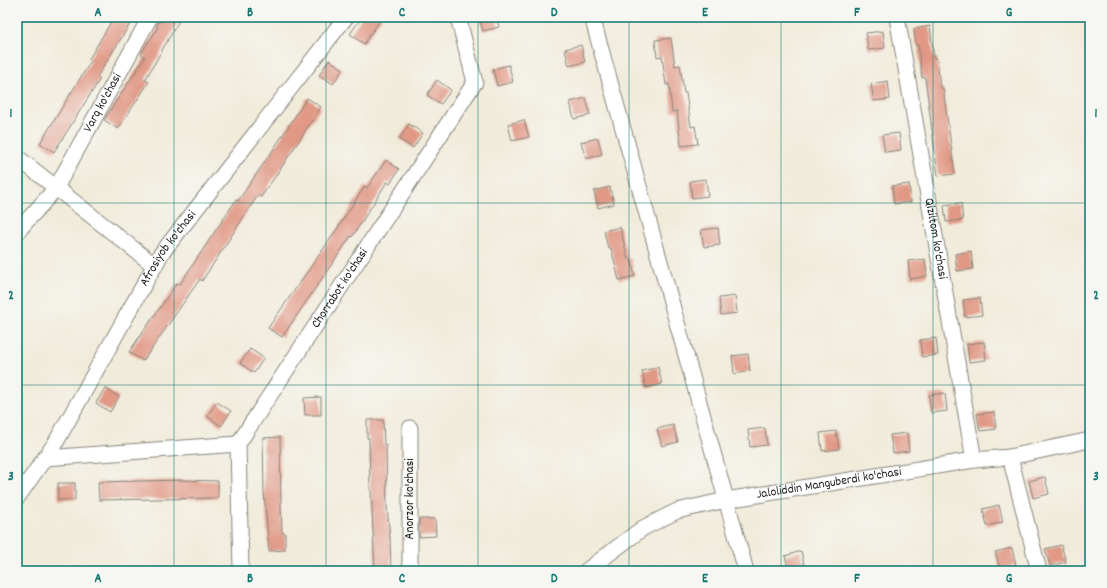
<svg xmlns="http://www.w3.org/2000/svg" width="1107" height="588" viewBox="0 0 1107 588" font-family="Dekko,sans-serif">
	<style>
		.building { fill: #e19986 }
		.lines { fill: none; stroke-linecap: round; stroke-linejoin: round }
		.minor-casing { stroke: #86847b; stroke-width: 17 }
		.minor { stroke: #fff; stroke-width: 15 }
		.grid { fill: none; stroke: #0f766e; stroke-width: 1; stroke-opacity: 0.55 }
		.labels { text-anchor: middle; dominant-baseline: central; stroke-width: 3; stroke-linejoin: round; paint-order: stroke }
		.street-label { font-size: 13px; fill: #1c1c1c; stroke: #f6f6f2 }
		.neatline { fill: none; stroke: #0f766e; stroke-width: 1.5 }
		.grid-label { font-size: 13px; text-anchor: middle; font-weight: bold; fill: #0f766e }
	</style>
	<rect width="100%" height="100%" fill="#f6f6f2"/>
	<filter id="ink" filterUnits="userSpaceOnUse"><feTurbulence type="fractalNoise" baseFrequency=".025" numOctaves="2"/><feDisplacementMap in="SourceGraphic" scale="8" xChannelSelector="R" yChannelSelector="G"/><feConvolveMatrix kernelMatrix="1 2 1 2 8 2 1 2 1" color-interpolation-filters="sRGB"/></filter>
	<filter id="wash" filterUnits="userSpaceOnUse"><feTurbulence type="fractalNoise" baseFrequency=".012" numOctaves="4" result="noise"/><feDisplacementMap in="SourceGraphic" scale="16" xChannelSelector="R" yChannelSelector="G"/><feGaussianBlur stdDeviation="0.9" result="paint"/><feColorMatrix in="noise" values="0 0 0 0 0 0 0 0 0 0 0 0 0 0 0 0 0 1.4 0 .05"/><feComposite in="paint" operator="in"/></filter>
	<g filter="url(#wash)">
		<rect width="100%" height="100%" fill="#f1ebda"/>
		<g id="blocks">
			<path class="building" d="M114,17H119L130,24L97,77L100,79L54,152L40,143L91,61L89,59Z
				M162,17H181L145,80L149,82L118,129L104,120L145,57L141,54L158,27L156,26Z
				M362,17H382L364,44L350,34Z
				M479,17H496L499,27L483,31Z
				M930,26L934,58H937L940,88H943L955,174L938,176L925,77L922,78L918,45L916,46L914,29Z
				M883,31L885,48L868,50L866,33Z
				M671,38L675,66L680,65L684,93H686L691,127L695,126L698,144L681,146L677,111L672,112L669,84L666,85L662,56L657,57L655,40Z
				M581,45L585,62L569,66L565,49Z
				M329,60L343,69L333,84L319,75Z
				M509,65L513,82L497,86L493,69Z
				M437,80L451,90L441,104L427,95Z
				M888,81L890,99L874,101L871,84Z
				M307,98L321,107L277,174L261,197L258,195L202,281L200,279L143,361L129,352L177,283L180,284L236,200L238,201L273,150Z
				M586,98L590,115L574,119L570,102Z
				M524,120L529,137L512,141L508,124Z
				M409,124L423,133L413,148L399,139Z
				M899,133L901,150L885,152L882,135Z
				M598,138L602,154L586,159L581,142Z
				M386,160L399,169L390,184L387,182L352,237L351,236L282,337L268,328L331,238L365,186L367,188Z
				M706,179L708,196L692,198L690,181Z
				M909,184L911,202L894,204L892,186Z
				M610,187L614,204L598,208L594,191Z
				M961,203L963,220L946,222L944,205Z
				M620,227L628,259H631L635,276L619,280L611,248H608L604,231Z
				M718,228L720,245L704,247L701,230Z
				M971,251L973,269L957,271L955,254Z
				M925,259L927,276L910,279L908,261Z
				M735,296L737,313L721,315L719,298Z
				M980,298L982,315L965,317L963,300Z
				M936,338L938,355L922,357L920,340Z
				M984,342L986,360L969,362L967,344Z
				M250,349L264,358L254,373L240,363Z
				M748,354L750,371L734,374L732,356Z
				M658,367L662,384L646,388L642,371Z
				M105,388L119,397L110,412L96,403Z
				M945,393L947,411L931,413L929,395Z
				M321,397V415H305L304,398Z
				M217,402L231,411L221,426L207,416Z
				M994,412L996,429L980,431L977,414Z
				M367,420H383L384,445H386L387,507L390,538L391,571H375L371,490H370L369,438H367Z
				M673,425L678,442L662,446L657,429Z
				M765,428L767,445L750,447L748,430Z
				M836,431L839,449L822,451L820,433Z
				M907,433L909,451L893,453L890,435Z
				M280,437L281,508L282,533H285V550L269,551L264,492L263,438Z
				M1045,477L1049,494L1033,498L1029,481Z
				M181,480L218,481V498L99,500L98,482Z
				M58,483H75V500H58Z
				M999,505L1003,522L987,526L983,509Z
				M419,519H435L436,536L419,537Z
				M1061,545L1066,562L1050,566L1045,549Z
				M1012,548L1016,565L1000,569L995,552Z
				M801,551L805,569L789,571L785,556Z"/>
		</g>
	</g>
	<g filter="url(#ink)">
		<use href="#blocks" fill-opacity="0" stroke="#86847b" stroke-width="1"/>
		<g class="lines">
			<defs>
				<g id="minor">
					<path d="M592,17L746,571"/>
					<path id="s1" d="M897,17L974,460"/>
					<path d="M17,157L155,266"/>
					<path id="s2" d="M17,232L56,188L150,17"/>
					<path d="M1010,457L1039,571"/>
					<path d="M45,458L238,444"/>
					<path id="s3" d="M17,498L56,442L161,254L346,17"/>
					<path id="s4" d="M241,571L238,444L475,82L458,17"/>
					<path d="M410,571V428"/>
					<path id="s5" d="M586,571L643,528L677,511L726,500L974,460L1010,457L1090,440"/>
				</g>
			</defs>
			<use href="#minor" class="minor-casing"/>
			<use href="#minor" class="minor"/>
		</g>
	</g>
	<path class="grid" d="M174,17V571M326,17V571M478,17V571M629,17V571M781,17V571M933,17V571M17,203H1090M17,385H1090"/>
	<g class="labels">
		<g class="street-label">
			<text stroke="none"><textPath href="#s2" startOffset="156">Varq ko'chasi</textPath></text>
			<text stroke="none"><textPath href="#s1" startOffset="225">Qiziltom ko'chasi</textPath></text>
			<text stroke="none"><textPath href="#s3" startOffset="292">Afrosiyob ko'chasi</textPath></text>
			<text stroke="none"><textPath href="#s4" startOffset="313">Chorrabot ko'chasi</textPath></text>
			<text stroke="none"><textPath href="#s5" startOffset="264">Jaloliddin Manguberdi ko'chasi</textPath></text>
			<text transform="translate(410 499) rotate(-90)">Anorzor ko'chasi</text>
		</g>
	</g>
	<rect width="1107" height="588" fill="none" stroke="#f6f6f2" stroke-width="44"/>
	<rect x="22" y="22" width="1063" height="544" class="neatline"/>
	<g class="grid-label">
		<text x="98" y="16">A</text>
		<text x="250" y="16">B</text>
		<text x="402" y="16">C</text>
		<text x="554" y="16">D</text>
		<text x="705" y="16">E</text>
		<text x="857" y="16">F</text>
		<text x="1009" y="16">G</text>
		<text x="11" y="117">1</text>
		<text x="1096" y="117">1</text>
		<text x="11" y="299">2</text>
		<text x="1096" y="299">2</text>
		<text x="11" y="480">3</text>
		<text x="1096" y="480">3</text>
		<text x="98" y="582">A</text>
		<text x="250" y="582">B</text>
		<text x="402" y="582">C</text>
		<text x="554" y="582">D</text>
		<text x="705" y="582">E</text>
		<text x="857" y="582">F</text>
		<text x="1009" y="582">G</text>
	</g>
</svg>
